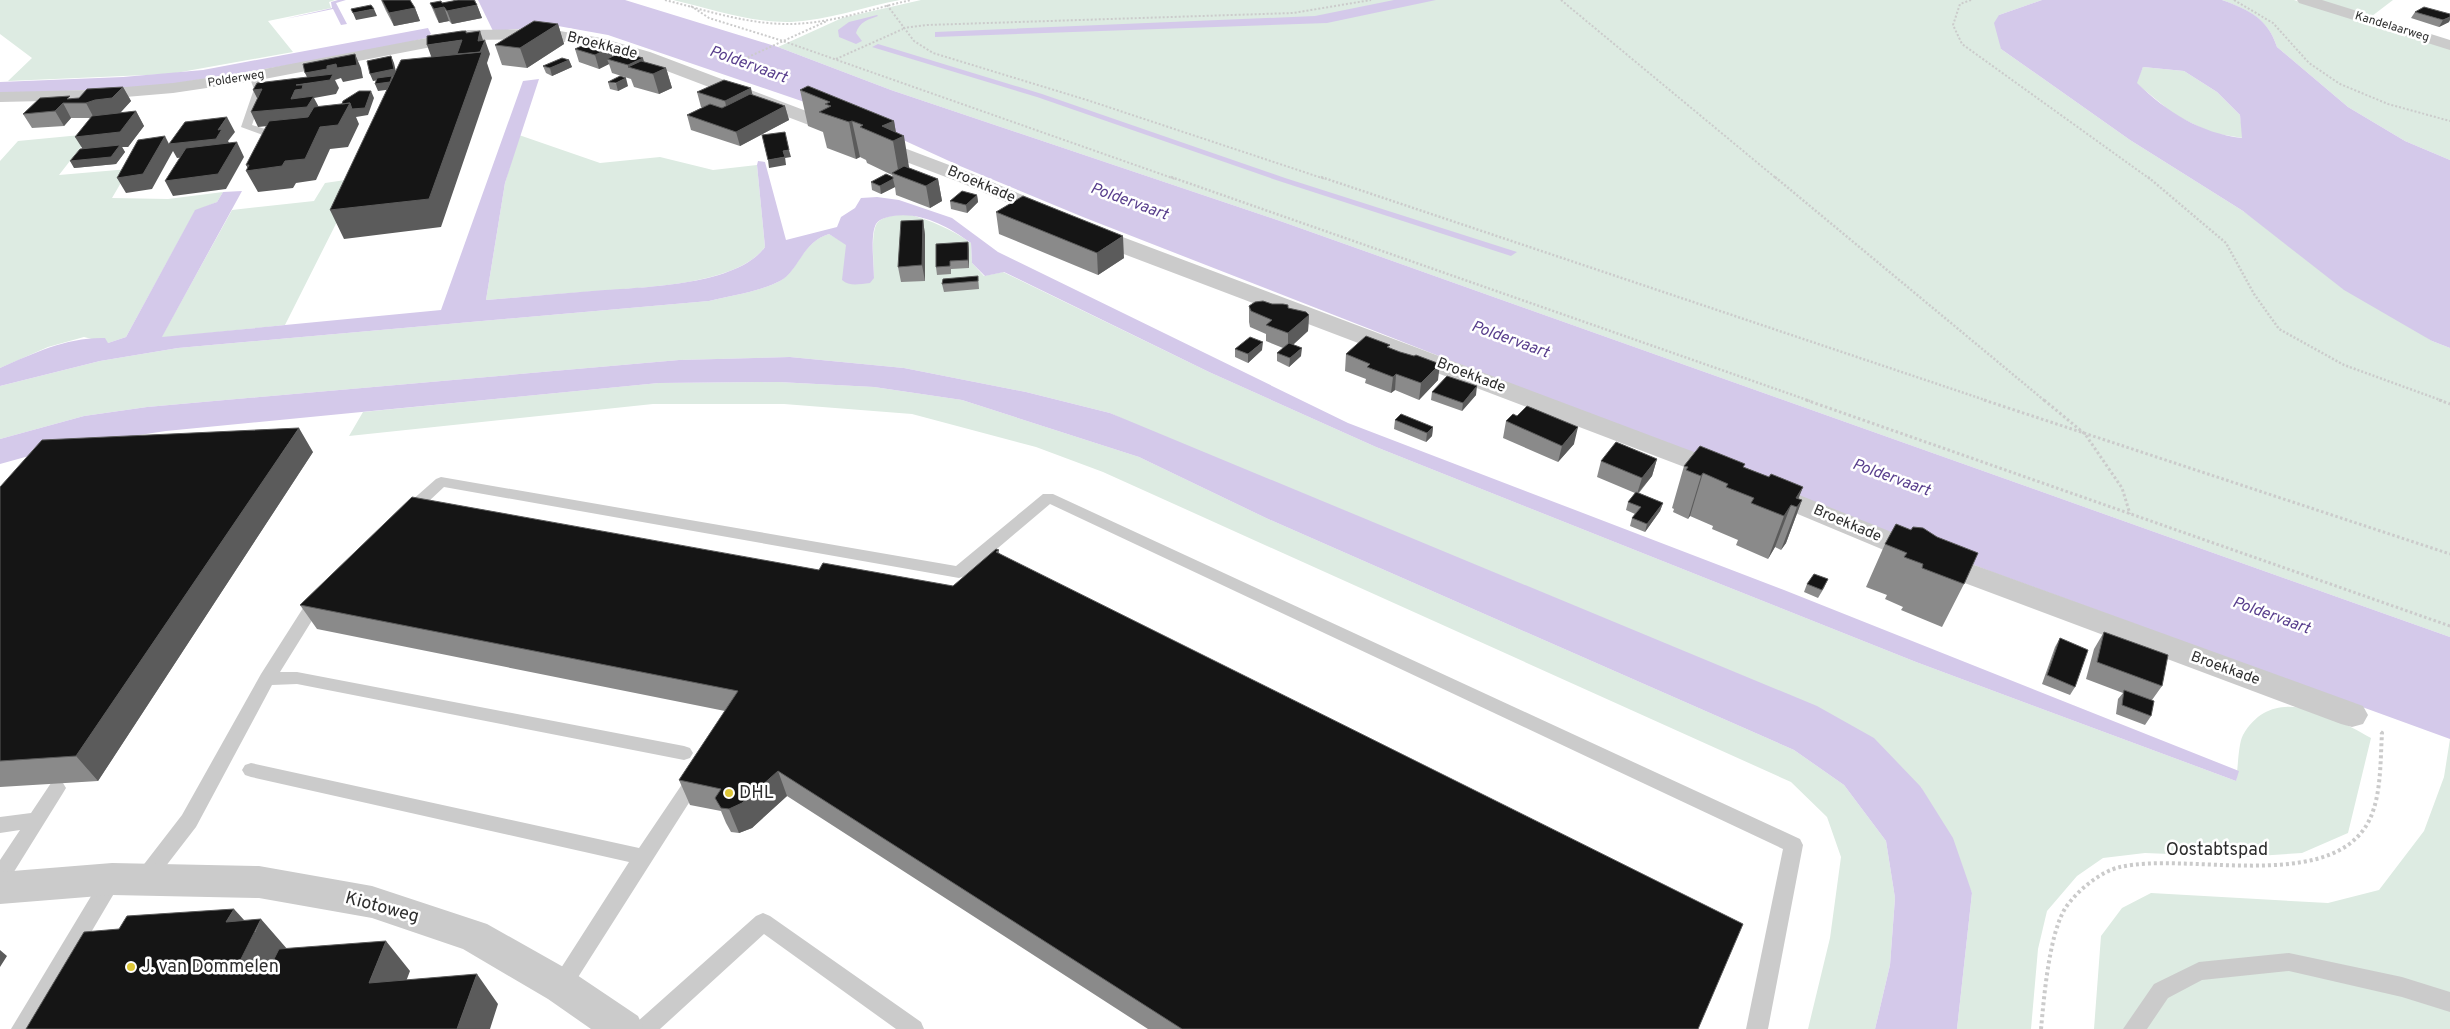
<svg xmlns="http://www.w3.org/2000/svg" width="2450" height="1029" viewBox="0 0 2450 1029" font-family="Overpass,sans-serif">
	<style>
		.green { fill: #ddebe2 }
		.water { fill: #d4c9ea; fill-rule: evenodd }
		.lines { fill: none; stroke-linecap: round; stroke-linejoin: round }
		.path-far3 { stroke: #cbcbcb; stroke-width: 2; stroke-dasharray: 2 2; stroke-linecap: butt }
		.path-far2 { stroke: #cbcbcb; stroke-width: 2.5; stroke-dasharray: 2 2; stroke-linecap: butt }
		.path-far1 { stroke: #cbcbcb; stroke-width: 3; stroke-dasharray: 2.5 2.5; stroke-linecap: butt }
		.path { stroke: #cbcbcb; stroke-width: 4; stroke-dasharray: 3 3; stroke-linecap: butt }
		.lane { fill: #cbcbcb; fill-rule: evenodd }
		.street { fill: #cbcbcb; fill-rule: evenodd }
		.wall { fill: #8a8a8a }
		.shaded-wall { fill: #5b5b5b }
		.building { fill: #151515; stroke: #5b5b5b }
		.poi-dot { fill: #dec738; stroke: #fff; stroke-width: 2 }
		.labels { text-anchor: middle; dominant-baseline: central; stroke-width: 5; stroke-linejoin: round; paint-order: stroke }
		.far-street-label { font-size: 12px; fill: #2e2e2e; stroke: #fff }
		.street-label { font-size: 15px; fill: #2e2e2e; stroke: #fff }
		.water-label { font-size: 16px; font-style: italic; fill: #593f8d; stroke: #fff }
		.near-poi-label { font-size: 18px; fill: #2e2e2e; stroke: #fff; text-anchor: start }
		.near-street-label { font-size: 18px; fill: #2e2e2e; stroke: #fff }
	</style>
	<rect width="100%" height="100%" fill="#fff"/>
	<path class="green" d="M0,0H335L329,2L331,8L268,21L293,52L170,74L8,81L32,58L0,34Z
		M673,0H900C864,7 828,20 791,22C752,23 711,9 673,0Z
		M921,0H2042L1999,15L2001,49L2130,140L2243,211L2432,341L2450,348V637L1283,222L891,90L778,47L842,18Z
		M2222,0H2294L2450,49V160L2405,141L2348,107L2277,47C2268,19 2249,10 2222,0Z
		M2319,0H2393L2372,16Z
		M2143,67L2184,71L2217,92L2240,115L2243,138L2212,133L2175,115L2136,83Z
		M91,134L59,175L129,169L112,198L168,199L223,192L217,202L195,211L126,337L108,343L84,337L48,347L0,368V161L18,141Z
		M519,135L600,163L660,157L713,170L757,165L765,247C736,286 642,287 596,291C559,294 523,297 486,300L505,183Z
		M359,178L285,325L161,338L232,210L314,201L325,183Z
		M908,214C932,221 951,229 971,243L972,263L984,276L1003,272L1209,372L1376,447L1916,662L2236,781C2238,770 2238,744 2243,735C2274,682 2331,716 2371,738L2348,833L2302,853L2242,857L2145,853L2103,858L2077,876L2047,911L2038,949L2031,1029H1957L1972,893L1921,787L1110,413L1026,392L904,368L790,357L679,360L147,407L84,416L0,439V386L100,361L178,348L709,301C731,295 759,292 780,281C799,270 802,242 829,234L846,244L874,278C874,266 870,230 878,222C885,215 899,215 908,214Z
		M778,382L874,387L962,400L1139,457L1266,518L1794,750L1844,785L1886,841L1895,898L1890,965L1875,1029H1808L1830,938L1841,857L1827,817L1791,782L1103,472L1036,447L912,414L784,404H653L349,436L363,412L659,383Z
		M2450,739V1029H2094L2101,936L2122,908L2151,893L2328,903L2379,890L2424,831L2444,777Z"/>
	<path class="water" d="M338,0H346L336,3L347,24L341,25L333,9L285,19L332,8L331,2Z
		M478,0H625L778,47L891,90L1283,222L2450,637V739L1992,572L1083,217L960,166L866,123L608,35L558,26L493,31Z
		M1394,0H1436L1327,23L935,37V32L1315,16Z
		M2042,0H2222C2250,10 2268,19 2277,47L2348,107L2405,141L2450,160V348L2432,341L2344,290L2243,211L2130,140L2001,49L1994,23L1999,15ZM2143,67L2184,71L2217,92L2240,115L2242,138C2200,133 2167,112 2137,83Z
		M877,15L878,16C869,19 859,22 856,33L862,41L856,44L839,37L838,30L849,22Z
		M428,28L431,34L426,38L364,53L153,87L0,94V82L123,77L203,70Z
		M878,44L1042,94L1285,178L1517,252L1511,256L1279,181L1037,97L872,47Z
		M539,79L505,183L486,300C522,297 557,294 592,291C638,287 736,287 765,247L757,165L758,161L765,162L786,240L837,227L841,217L855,208L861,198L877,197L899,200L952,218L998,252L1348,423L1784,590L2239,771L2236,781L1916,662L1376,447L1209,372L1004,272L985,276L972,263L971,243C947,226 922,212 893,216C887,217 879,219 876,224C870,235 874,265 874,278L870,283C859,284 850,287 842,280L846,245L829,234C802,242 799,271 780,281C759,292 731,295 709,301L178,348L100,361L0,386V368C34,353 67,337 105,338L108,343L126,337L195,210L217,202L223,192L242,191L162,337L441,310L523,81Z
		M790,357L904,368L1026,392L1110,413L1817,706L1874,738L1921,787L1953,838L1972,893L1957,1029H1875L1890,965L1895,898L1886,841L1844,785L1794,750L1266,518L1139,457L962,400L874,387L778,382L659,383L166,431L65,446L0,464V439L84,416L147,407L679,360Z"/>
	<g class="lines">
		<path class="path-far3" d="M665,0C705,10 746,24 788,24C830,24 871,9 911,0
			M1561,0L1777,179
			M1971,0L1960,4L1953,25L1962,44L2150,179
			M2234,0L2273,23L2309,63L2340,84L2388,104L2450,121
			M887,5L914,41L933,53L1087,100L1325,179
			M691,6L709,18L783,41L1175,179
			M903,28L927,25L1293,13L1371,0
			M836,59L903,29
			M733,64L827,21"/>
		<path class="path-far2" d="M1171,177L1810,401
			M1321,177L1988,401
			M1775,177L2045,401
			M2148,177L2226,243L2254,294L2279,329L2344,365L2443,401"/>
		<path class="path-far1" d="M1806,400L2450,626
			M1984,400L2450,554
			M2044,400L2085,434L2122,488L2130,514
			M2439,400L2450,404"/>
		<path class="path" d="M2041,1029C2044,998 2049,933 2066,907C2077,891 2101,871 2120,867C2186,852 2320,891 2364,829C2382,804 2380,763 2382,733L2379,731"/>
		<path class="lane" d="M251,74H257L264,89L252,125L281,134L282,136L278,144H270L269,142L271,138L241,127L254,89L249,76Z
			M441,477L956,566L1043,494H1053L1800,839L1803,845L1768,1029H1746L1783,849L1050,504L965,576L959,578L444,487L412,517H402L400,513L402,509L436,479Z
			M318,592L324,594L326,598L280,672H297L684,746L690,748L693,753L690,758L684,760L297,684L272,685L196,827L152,884L145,886L138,884L135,878L138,872L182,815L261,674L312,594Z
			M251,763L639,848L691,771L697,769L703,771L706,776L568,993L561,996L554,993L551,986L554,979L629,862L251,777L245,775L242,770L245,765Z
			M57,780L63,783L66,788L63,793L7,883L0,885V860L20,830L0,833V817L31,813L51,783Z
			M112,871L119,873L122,879L119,885L34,1029H11L105,873Z
			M763,913L770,916L921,1022L924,1029H896L764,934L660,1029H634L637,1022L756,916Z
			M2289,953L2402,977L2450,992V1012L2402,997L2289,971L2202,980L2168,998L2147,1029H2123L2154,984L2199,962Z"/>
		<path class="street" d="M2297,0H2322L2450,40V50L2299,3Z
			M548,29L601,38L650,52L973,174L1058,210L1061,214L1058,218L1051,220L1044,218L959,182L638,60L599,48L548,39L468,40L254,81L173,93L90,100L0,102V92L90,90L173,83L254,71L468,30Z
			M1088,224L1734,467L1738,473L1734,479L1725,482L1716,479L1121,253L1081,234L1077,230L1081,226Z
			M1767,482L1966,562L2363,706L2368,715L2363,724L2352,727L2341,724L1946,576L1757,497L1754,491L1757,485Z
			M112,863L259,866L372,886L487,924L574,973L638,1016L644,1029H591L548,999L463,949L372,918L259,898L112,895L0,904V872Z"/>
	</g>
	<path class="wall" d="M381,0L415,8L420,21L394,26L386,11Z
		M453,0H475L482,18L452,24L449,21L439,23L436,17L430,3H442L454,1Z
		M2415,12L2449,22L2439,27L2411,18Z
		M558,24L564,44L527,68L502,65L495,45Z
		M575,49L612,56L644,62L666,68L672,88L659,94L634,87L631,79L612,73L609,64L599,69L579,62Z
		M569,60L572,67L552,76L546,73L543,66Z
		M608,82L628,86L618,91L610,89Z
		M123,87L131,101L120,113L136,111L144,126L128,147H122L125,152L116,164L74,168L82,148L90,118H71L64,126L32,128L23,114L72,99L79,98Z
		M800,90L894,121L896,133L909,169L938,179L942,201L930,208L896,195L895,187L881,194L872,190L871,182L893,177L892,175L867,163L866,160L860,157L856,159L827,148L823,132L808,126Z
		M697,92L753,96L785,106L789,120L740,146L691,130L687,115L703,107H701Z
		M977,195L978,202L967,213L951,209L950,201Z
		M996,212L1124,258L1098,275L999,234Z
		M923,220L925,235V281L901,282L898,267Z
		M968,242L969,250V268L951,269V274L937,275L936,267Z
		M978,276L979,289L944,292L942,284Z
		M1272,304L1288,308L1309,315L1308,331L1293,345L1301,356L1289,367L1277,361V353L1283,348L1266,341V334L1250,327L1249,322V306Z
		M1389,347L1438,380L1419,400L1395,390L1391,393L1365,383L1366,379L1345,371L1346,354Z
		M1235,349L1262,350L1248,363L1235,357Z
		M1432,392L1476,395L1462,411L1431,400Z
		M1395,420L1433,427L1432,436L1426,442L1394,429Z
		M1506,421L1574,444L1558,462L1503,438Z
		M313,452L98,781L0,787V487Z
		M1657,459L1652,476L1639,493L1663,503L1660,511L1645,532L1630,526L1632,518L1635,514L1626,510L1628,502L1635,493L1597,477L1601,461Z
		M1684,466L1744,467L1769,477L1803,487L1798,499L1802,500L1786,543L1781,550L1775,547L1768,559L1736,545L1738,540L1712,529L1713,526L1690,516L1688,519L1673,512L1674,509L1672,508Z
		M1896,524L1964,584L1942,627L1901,610L1903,607L1885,599L1887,595L1866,587L1885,544Z
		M999,550V553L1698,1029H1148L787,796L752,828L739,833L731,832L726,823L721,811L690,805L679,780L725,711L317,629L300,605L819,570L953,586Z
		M1828,579L1824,588L1818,598L1804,592L1807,584Z
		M2104,632L2162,686L2152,700L2151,716L2145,725L2116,714L2118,699L2123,693L2086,679L2094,649Z
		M2060,638L2075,687L2070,695L2042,684L2055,647Z"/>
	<path class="shaded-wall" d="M477,5L482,18L452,24L447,11Z
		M444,7L449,21L439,23L434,9Z
		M415,8L420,21L394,26L389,13Z
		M374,9L377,16L356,20L353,13Z
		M2450,17V20L2449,22L2439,27L2443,20Z
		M558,24L564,44L527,68L520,48Z
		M480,31L484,43L485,40L490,54L487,63L492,78L441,227L344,239L330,210L478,41Z
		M462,40L468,54L432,59L427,45Z
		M610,48L614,61L607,59L609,64L599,69L595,55Z
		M355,54L361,68L363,78L343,82L341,78L335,80L339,88L336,94L314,98L321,111L306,122L258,127L251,112L291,99L296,85L310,83L305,73L327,66Z
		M391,56L394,63L397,76L392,77L395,83L393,89L378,91L375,84L391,78L373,81L370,74Z
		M643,58L647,72L628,67V65Z
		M569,60L572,67L552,76L550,68Z
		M666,68L672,88L659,94L653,74Z
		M626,78L628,86L618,91L616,83Z
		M123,87L131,101L120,113L94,118L86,103Z
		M751,88L754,102L728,116L725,101Z
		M262,89L260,104L253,90Z
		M371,91L374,98L368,115L356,117L359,124L348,147L330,149L316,180L296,183L293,188L258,192L246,171L249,170L246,165L285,161L320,127L350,103Z
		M63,103L71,118L64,126L55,111Z
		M785,106L789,120L740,146L736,132Z
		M136,111L144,126L128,147H122L125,152L116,164L74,168L70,161L84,151L75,137Z
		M227,117L235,132L228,141L230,144L224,153L177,158L173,151L152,189L126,193L117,178L165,136L169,144L218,130Z
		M852,121L860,157L856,159L849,122Z
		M894,121L897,139L904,136L910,173L899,175L893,141L882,126Z
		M237,142L244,157L226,189L173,196L165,181Z
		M789,150L791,157L785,158L783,151Z
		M785,157L786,165L769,168L768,160Z
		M893,179L895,187L881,194L880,186Z
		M938,179L942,201L930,208L926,186Z
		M977,195L978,202L967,213L966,205Z
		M923,220L925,235V281L922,265Z
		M1123,236L1124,258L1098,275L1097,253Z
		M968,242L969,250V268L968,260Z
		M1309,315L1308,331L1288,349V333Z
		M1263,342L1262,350L1248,363V354Z
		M1302,348L1301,356L1289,367L1290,358Z
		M1440,364L1438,380L1419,400L1421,383Z
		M1396,374L1395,390L1391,393L1393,377Z
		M1477,386L1476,395L1462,411L1463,403Z
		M1433,427L1432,436L1426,442L1427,433Z
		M1578,427L1574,444L1558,462L1562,446Z
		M299,428L313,452L98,781L76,756Z
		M1657,459L1652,476L1637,494L1642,478Z
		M1703,473L1690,516L1688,519L1701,476Z
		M1803,487L1795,507L1796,498Z
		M1802,500L1786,543L1781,550L1797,507Z
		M1663,503L1660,511L1645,532L1647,524Z
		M1791,505L1775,547L1768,559L1784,516Z
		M778,771L787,796L752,828L739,833L729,809Z
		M234,909L255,932L261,919L288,950L266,995L238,965L226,922Z
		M386,941L410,971L394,1013L369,983Z
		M0,950L7,956L0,967Z
		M477,974L498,1004L490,1029H457Z"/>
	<path class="building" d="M382,0H410L415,8L389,13Z
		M458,0H474L477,5L447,11L444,7L434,9L430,3L441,1L442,3Z
		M371,5L374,9L353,13L351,9Z
		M2424,7L2450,14V17L2443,20L2415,12Z
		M534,21L558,24L520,48L495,45Z
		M462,31H466V33L480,31L478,41L485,40L480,52L457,54L462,40L427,45V36Z
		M590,42L610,48L595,55L575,49Z
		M482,52L429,199L330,210L401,60Z
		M622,52L643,58L628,65L607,59Z
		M355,54L357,65L337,68L336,64L327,66V69L305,73L303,64Z
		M391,56L394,69L370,74L367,61Z
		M562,58L569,60L550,68L543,66Z
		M641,61L666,68L653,74L628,67Z
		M333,74L330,80L296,85H303L302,89L295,90L291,99L314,96L307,107L251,112L262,89L253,90L257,83Z
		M392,76L390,82L375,84L377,78Z
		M620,76L626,78L616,83L608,82Z
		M724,80L751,88L725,101L697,92Z
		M808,86L894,121L882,126L904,136L893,141L860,127L863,125L852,121L849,122L819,112L831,106L825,104L830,102L800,90Z
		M123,87L112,98L95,100L86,103H63L55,111L23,114L40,98L70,96L67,99L79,98L87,89Z
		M359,91H371L365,108L352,109L350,103L342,104L343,101Z
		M750,94L785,106L736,132L687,115L710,104L722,108Z
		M350,103L338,125L320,127L305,159L285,161L282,166L246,171L249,165H246L269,121L308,117L314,107Z
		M136,111L120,132L75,137L92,116Z
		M227,117L218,130L222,129L216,139L169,144L185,122Z
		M785,132L789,150L783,151L785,157L768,160L762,135Z
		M165,136L143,174L117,178L138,140Z
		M237,142L218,174L165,181L186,148Z
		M120,145L111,157L70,161L80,149Z
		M904,166L938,179L926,186L892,173Z
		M886,174L893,177V179L880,186L871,182Z
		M962,191L977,195L966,205L950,201Z
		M1023,196L1123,236L1097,253L996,212Z
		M923,220L922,265L898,267L901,221Z
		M968,242V260L950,261V266L936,267V244Z
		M978,276V281L942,284L943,279Z
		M1263,301L1272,304H1283L1288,305V308L1306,312L1309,315L1288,333L1266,325L1272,320L1251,311L1249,306L1255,302Z
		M1366,336L1390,345L1387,347L1400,352L1414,356L1416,355L1440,364L1421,383L1396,374L1393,377L1367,367L1370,364L1346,354Z
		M1250,337L1263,342L1248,354L1235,349Z
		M1289,343L1302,348L1290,358L1277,353Z
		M1447,376L1477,386L1463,403L1432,392Z
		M1527,406L1578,427L1562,446L1506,421L1513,414L1517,416Z
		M1401,414L1433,427L1427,433L1395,420Z
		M299,428L76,756L0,761V487L42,440Z
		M1616,442L1657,459L1642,478L1601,461Z
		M1700,446L1745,464L1743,467L1769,477L1771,474L1803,487L1796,498L1802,500L1797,507L1791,505L1784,516L1751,503L1754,498L1726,487L1728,484L1703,473L1701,476L1686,470L1688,467L1684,466Z
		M1636,492L1663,503L1647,524L1632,518L1641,507L1628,502Z
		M412,497L819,570L823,563L953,586L996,549L999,550L996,552L1743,924L1698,1029H1182L778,771L742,803L729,809L721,808L715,798L721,789L679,780L738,691L300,605Z
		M1896,524L1911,530L1913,527L1923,528L1937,537L1978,553L1964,584L1922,568L1923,564L1904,557L1907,553L1885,544Z
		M1814,574L1828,579L1822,590L1807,584Z
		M2104,632L2168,655L2162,686L2097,662Z
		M2060,638L2088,650L2075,687L2047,675Z
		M2124,690L2154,701L2151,716L2122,705Z
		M234,909L226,922L261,919L238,965L272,963L279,949L386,941L369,983L477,974L457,1029H26L84,932L119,929L127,916Z"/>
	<g class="poi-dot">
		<circle cx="729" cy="793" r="5"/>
		<circle cx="131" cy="967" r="5"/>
	</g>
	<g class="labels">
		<g class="far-street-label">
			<text transform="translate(2392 27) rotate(17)">Kandelaarweg</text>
			<text transform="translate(236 79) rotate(-9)">Polderweg</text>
		</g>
		<g class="street-label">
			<text transform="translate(602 46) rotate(14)">Broekkade</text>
			<text transform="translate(981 185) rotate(23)">Broekkade</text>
			<text transform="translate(1471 376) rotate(21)">Broekkade</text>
			<text transform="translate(1847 524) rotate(23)">Broekkade</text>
			<text transform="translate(2225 669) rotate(20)">Broekkade</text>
		</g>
		<g class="water-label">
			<text transform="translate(748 65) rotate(20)">Poldervaart</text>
			<text transform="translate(1129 202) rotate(20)">Poldervaart</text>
			<text transform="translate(1510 340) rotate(20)">Poldervaart</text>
			<text transform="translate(1891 478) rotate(20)">Poldervaart</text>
			<text transform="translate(2271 616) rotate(20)">Poldervaart</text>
		</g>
		<g class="near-poi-label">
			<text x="739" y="793">DHL</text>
			<text x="141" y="967">J. van Dommelen</text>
		</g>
		<g class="near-street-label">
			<text x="2217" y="850">Oostabtspad</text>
			<text transform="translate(382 908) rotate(15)">Kiotoweg</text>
		</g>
	</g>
</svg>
